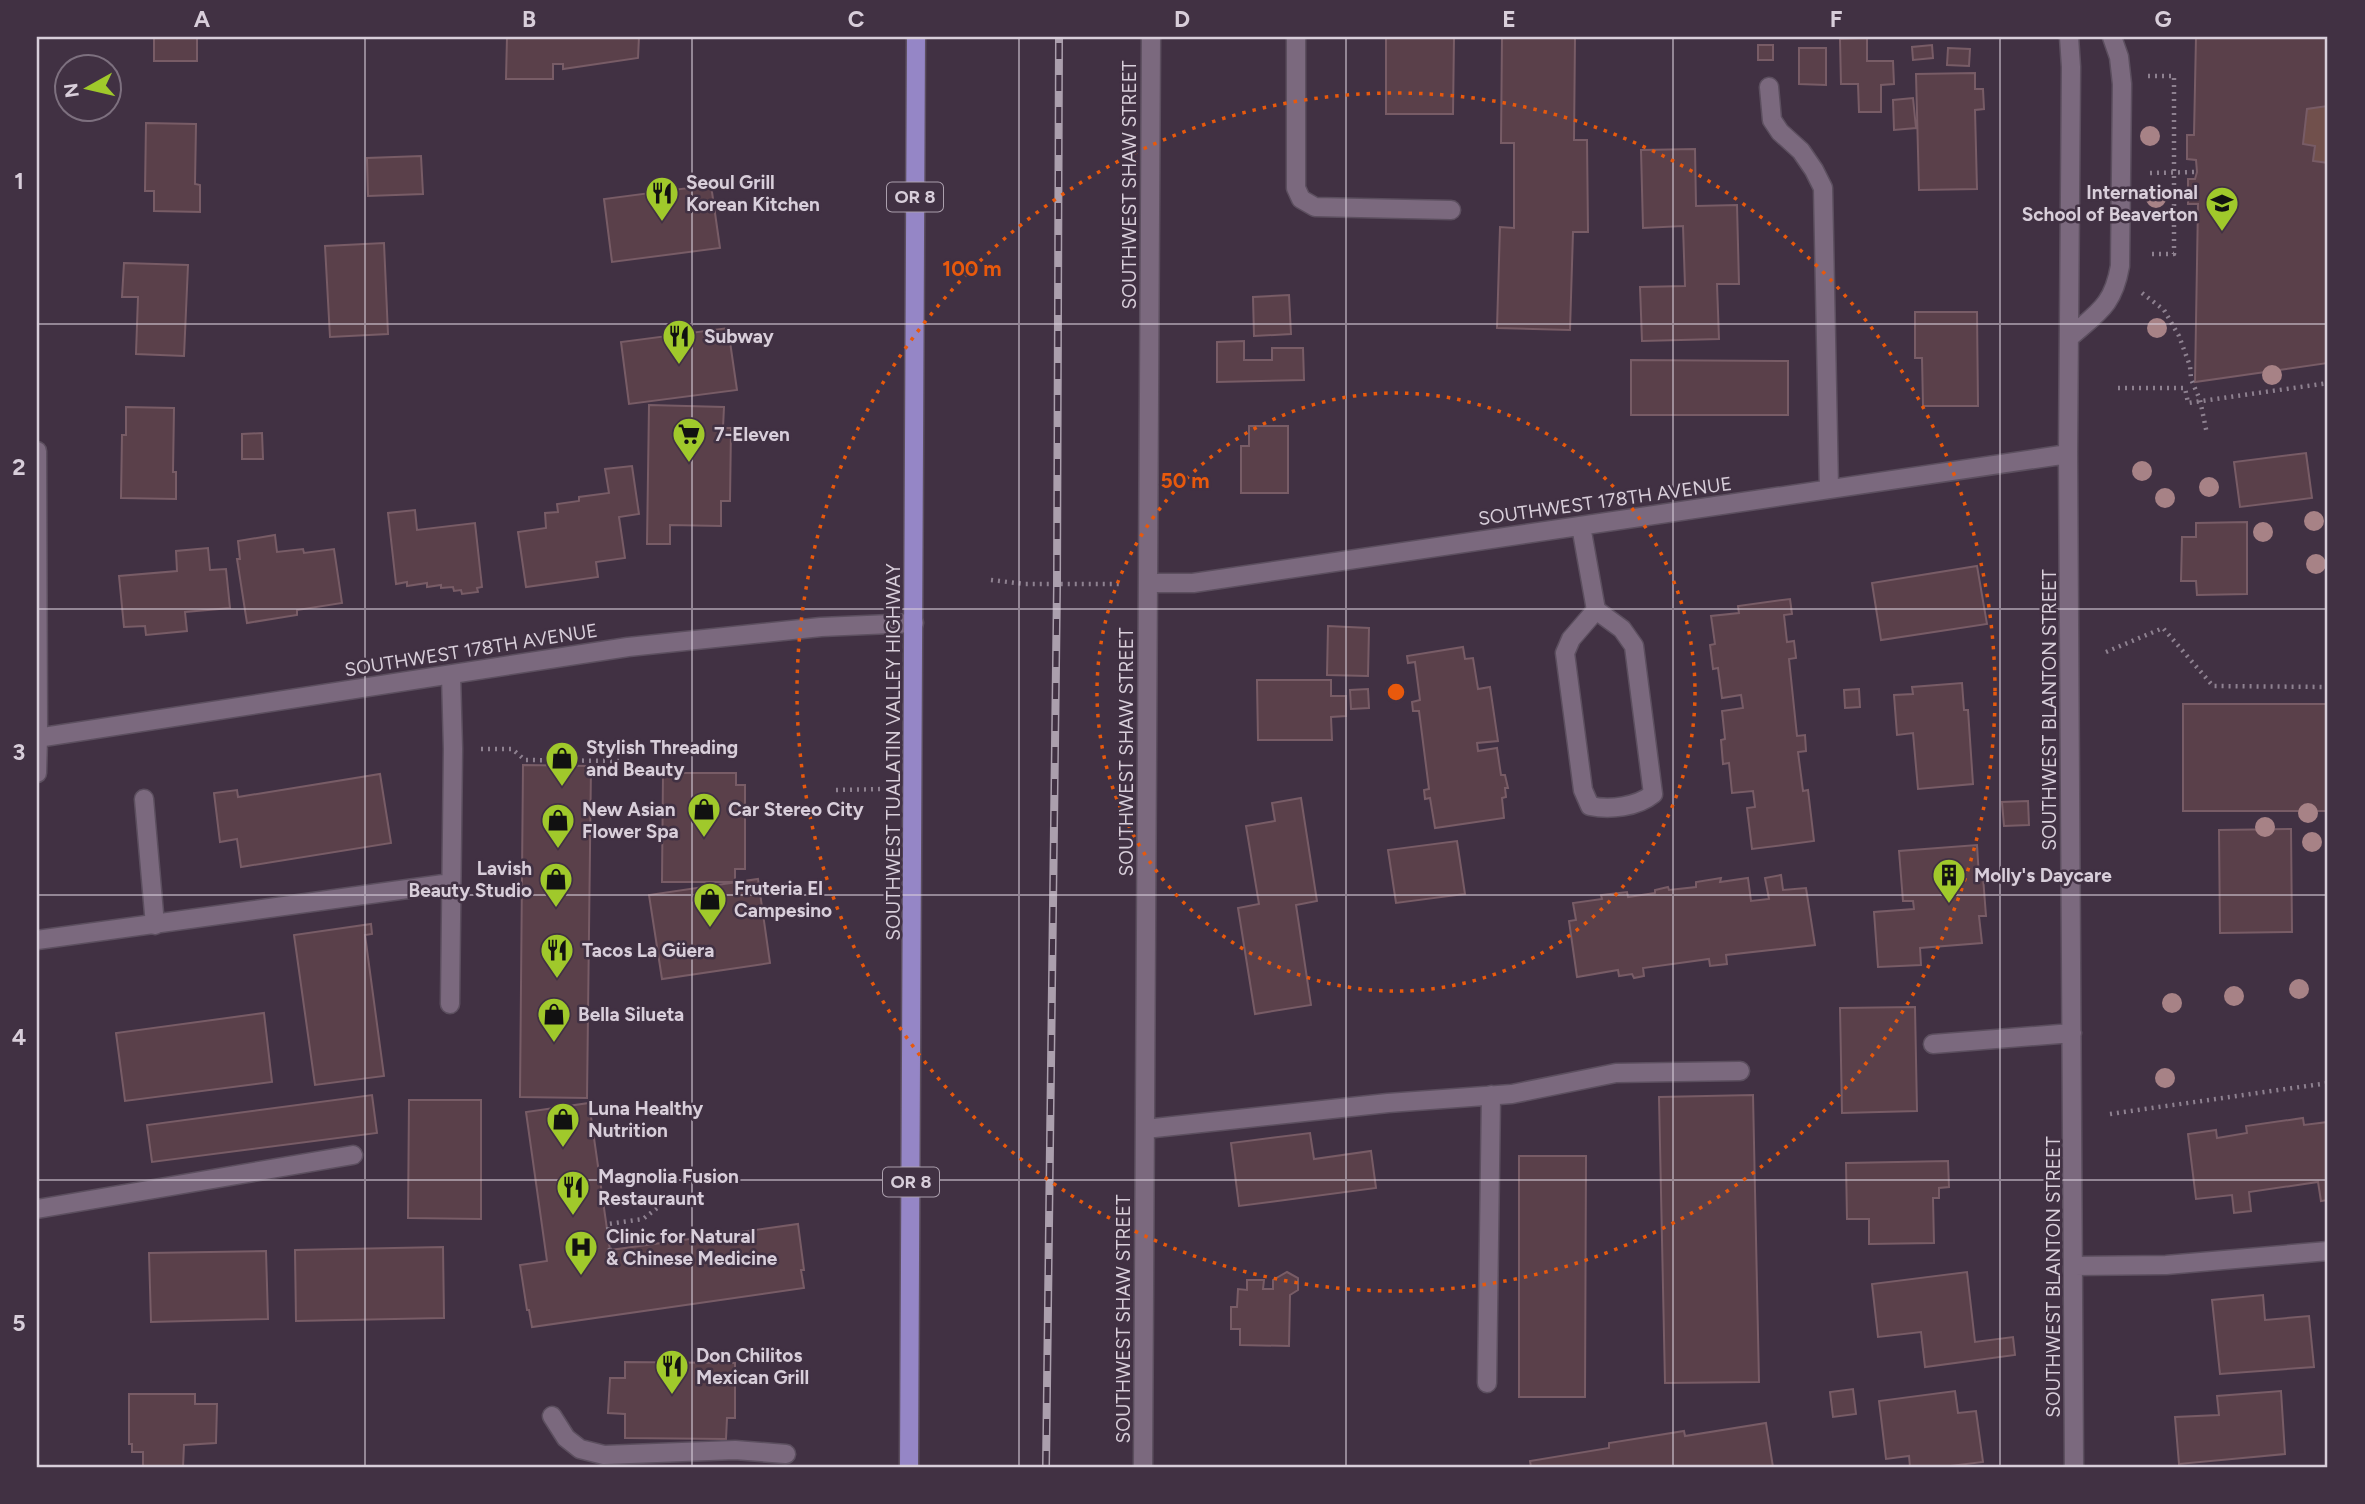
<svg xmlns="http://www.w3.org/2000/svg" width="2365" height="1504" viewBox="0 0 2365 1504" font-family="Figtree,sans-serif">
	<style>
		.green { fill: #71504c }
		.building { fill: #5a404a; stroke: #785c66; stroke-width: 2 }
		.lines { fill: none; stroke-linecap: round; stroke-linejoin: round }
		.minor-casing { stroke: #5c4f5f; stroke-width: 21 }
		.major-casing { stroke: #5c4f5f; stroke-width: 21 }
		.path { stroke: #8e8190; stroke-width: 4.5; stroke-dasharray: 2 5; stroke-linecap: butt }
		.minor { stroke: #7b697e; stroke-width: 18 }
		.major { stroke: #9586c6; stroke-width: 18 }
		.rail-casing { stroke: #ab9fad; stroke-width: 8 }
		.rail { stroke: #413143; stroke-width: 5; stroke-dasharray: 16; stroke-linecap: butt }
		.tree { fill: #a78286 }
		.grid { fill: none; stroke: #d8ceda; stroke-width: 2; stroke-opacity: 0.55 }
		.ring { fill: none; stroke: #e8590c; stroke-width: 3.5; stroke-dasharray: 3.5 7 }
		.labels { text-anchor: middle; dominant-baseline: central; stroke-width: 5; stroke-linejoin: round; paint-order: stroke }
		.shield { fill: #413143; stroke: #ab9fad; stroke-width: 2 }
		.shield-label { font-size: 18px; font-weight: bold; fill: #d8ceda }
		.poi-label { font-size: 19px; font-weight: bold; fill: #d8ceda; stroke: #413143; text-anchor: start }
		.street-label { font-size: 19px; fill: #d8ceda; stroke: #413143 }
		.centre { fill: #e8590c; stroke: #413143; stroke-width: 3.5 }
		.ring-label { font-size: 21px; text-anchor: middle; font-weight: bold; fill: #e8590c; stroke: #413143; stroke-width: 5; stroke-linejoin: round; paint-order: stroke }
		.neatline { fill: none; stroke: #d8ceda; stroke-width: 2.5 }
		.grid-label { font-size: 23px; text-anchor: middle; font-weight: bold; fill: #d8ceda }
	</style>
	<rect width="100%" height="100%" fill="#413143"/>
	<path class="green" d="M2328,106V163L2313,161L2315,146L2303,144L2307,109Z"/>
	<path class="building" d="M148,37H197V61H154V37Z
		M507,37H639L638,58L563,69V64H553V79H506Z
		M1386,37H1454L1453,114H1386Z
		M1502,37H1575L1574,140H1587L1588,232H1573L1570,330L1497,328L1500,227L1514,228V143H1501Z
		M2196,37H2328V106L2307,109L2303,144L2315,146L2313,161L2328,163V363L2195,382L2198,204H2188V179H2195L2197,172L2196,160L2187,159V135H2194Z
		M1867,38V61H1893L1894,84L1881,85V112H1859L1858,84H1841L1840,39Z
		M1758,45H1773V60H1758Z
		M1932,45L1933,58L1913,60L1912,47Z
		M1799,48H1826V85L1799,84Z
		M1948,48L1970,49L1969,66L1947,65Z
		M1975,73V89H1983L1984,109L1975,110L1977,189L1919,190L1916,74Z
		M1913,98L1916,128L1894,130L1893,100Z
		M146,123L196,124L195,184L200,185V212L154,211V191H145Z
		M1695,149L1696,206L1737,205L1739,284H1717L1719,339L1642,341L1640,287L1685,286L1683,226L1643,228L1641,150Z
		M421,156L423,194L368,196L367,158Z
		M711,185L720,248L612,262L604,199Z
		M384,243L388,334L330,337L325,246Z
		M124,263L188,265L184,356L136,354L138,297H122Z
		M1289,295L1291,334L1254,336L1253,297Z
		M1915,312H1977L1978,406H1923L1922,358H1915Z
		M728,328L737,390L629,404L621,342Z
		M1244,341V360H1272V348H1303L1304,380L1217,382V342Z
		M1631,360L1788,361V415H1631Z
		M649,405L724,407L723,428H731L730,501H721V526L670,525V544H647Z
		M126,407L174,408L173,472H176V499L121,498L122,435H126Z
		M1249,426H1288V493H1241V446H1249Z
		M262,433L263,459H242V434Z
		M2306,453L2312,498L2240,507L2234,462Z
		M632,466L639,514L619,517L625,558L596,562L598,577L526,587L518,532L546,528L545,513L558,512L557,504L579,501V497L609,493L605,469Z
		M415,510L417,530L475,523L482,587L477,588L478,592L462,594L461,590L454,591L453,587L441,588V585L427,587V583L407,586V582L396,584L388,513Z
		M2247,522V594L2197,595L2196,581H2181L2182,537H2196V523Z
		M275,535L277,552L303,549L304,553L334,549L342,603L297,610V615L247,623L237,559H240L238,541Z
		M208,548L210,570L226,569L230,608L185,612L187,631L146,635L145,626L124,627L119,576L177,571L176,551Z
		M1977,566L1987,624L1881,640L1872,583Z
		M1790,599L1792,614L1784,615L1787,642L1794,641L1796,658L1789,659L1797,736L1805,735L1806,751L1798,752L1803,791L1808,790L1814,841L1752,849L1747,808L1755,807L1753,791L1732,793L1729,763L1723,764L1721,740L1725,739L1722,711L1743,708L1741,695L1722,698L1718,668L1713,669L1710,645L1715,644L1711,616L1739,613L1738,606Z
		M1328,626L1369,628L1368,676L1327,675Z
		M1463,647L1465,659L1473,658L1478,689L1490,687L1498,741L1477,743L1478,751L1497,748L1501,775H1505L1508,788H1505L1506,797L1502,798L1504,818L1435,828L1430,798L1425,799L1424,790L1429,789L1419,711H1413L1412,702L1420,700L1415,662L1408,663L1407,656Z
		M1257,680H1331V696H1346V716L1331,717L1332,740H1258Z
		M1962,683L1964,710H1968L1973,784L1918,789L1913,733L1897,735L1894,695L1913,694L1912,687Z
		M1368,689L1369,708L1351,709L1350,690Z
		M1859,689L1860,707L1845,708L1844,690Z
		M2183,704H2328V811H2183Z
		M523,765L591,766L587,1098L520,1097Z
		M663,773H736V785H745V869H735V882H662Z
		M380,774L391,843L241,867L237,839L220,842L214,793L237,790L238,797Z
		M1301,798L1317,901L1296,905L1311,1005L1255,1014L1238,908L1259,904L1246,826L1275,821L1272,803Z
		M2028,801L2029,825L2004,826L2002,802Z
		M2291,829L2292,932L2220,933L2219,830Z
		M1457,841L1465,894L1396,903L1388,850Z
		M1977,845L1979,877H1983L1986,916H1979L1982,943L1920,948L1921,965L1878,967L1874,912L1914,909L1913,901H1903L1899,851Z
		M1781,875L1783,890L1806,888L1815,945L1726,955L1727,964L1710,966L1709,959L1643,968L1644,976L1634,978L1632,974L1619,976L1618,970L1577,977L1569,921L1576,920L1573,903L1602,899L1601,895L1627,892L1628,897L1655,893V890L1668,887L1669,890L1696,887V882L1721,878L1720,882L1748,878L1751,901L1769,899L1765,878Z
		M758,879L770,963L662,979L649,895Z
		M371,924L372,934L365,935L384,1076L315,1085L294,935Z
		M1915,1007L1917,1111L1842,1113L1840,1008Z
		M264,1013L272,1082L125,1101L116,1033Z
		M372,1095L377,1133L152,1162L147,1125Z
		M1753,1095L1759,1382L1665,1383L1659,1097Z
		M409,1100H481V1219L408,1218Z
		M589,1103L610,1250L798,1224L804,1270H801L804,1288L532,1327L529,1310H527L520,1265L547,1261L526,1112Z
		M2303,1118L2304,1125L2328,1122V1200L2321,1201L2318,1182L2249,1192L2251,1211L2234,1213L2232,1195L2196,1199L2188,1134L2216,1130L2217,1138L2247,1133L2246,1126Z
		M1310,1133L1314,1159L1371,1151L1376,1188L1239,1206L1231,1143Z
		M1519,1156H1586L1585,1397H1519Z
		M1948,1161L1949,1187L1939,1188V1198H1933L1934,1243L1869,1244V1219H1847L1846,1163Z
		M443,1247L444,1318L296,1321L295,1250Z
		M266,1251L268,1319L151,1322L149,1253Z
		M1287,1272L1298,1278V1290L1290,1295L1289,1346L1240,1345V1329H1231V1307H1237L1238,1289L1247,1290V1280H1264L1263,1289H1273V1280Z
		M1967,1272L1975,1342L2013,1337L2015,1355L1925,1367L1921,1332L1878,1337L1872,1284Z
		M2263,1295L2265,1320L2309,1316L2314,1367L2220,1374L2212,1300Z
		M625,1362L735,1363V1418H727L726,1439L625,1438V1414L608,1413L610,1378H625Z
		M1853,1389L1856,1414L1833,1417L1830,1392Z
		M1955,1391L1958,1413L1976,1411L1983,1462L1942,1467H1910L1909,1456L1886,1459L1879,1401Z
		M2281,1391L2285,1454L2179,1464L2175,1417L2219,1415L2217,1396Z
		M129,1394H195V1404H217L216,1443L184,1445L183,1467H143V1452H132V1444H129Z
		M1766,1423L1773,1467H1531L1530,1461L1609,1448V1443L1684,1431L1685,1436Z"/>
	<g class="lines">
		<defs>
			<path id="minor" d="M1296,37V188L1301,199L1315,207L1451,210
				M2069,37L2071,67L2068,454L2074,1467
				M1769,87L1772,120L1780,132L1801,151L1814,170L1823,188L1829,489
				M2069,338C2098,312 2113,306 2120,266L2122,84L2119,57L2112,37
				M37,451L38,738L37,773
				M1581,526L1596,610L1571,639L1565,653L1583,790L1590,806C1610,810 1637,807 1653,794L1634,646L1622,629L1596,610
				M1148,583H1193L2068,454
				M37,738L628,647L821,627L914,623
				M144,799L155,925
				M37,940L451,883
				M450,1004L453,749L451,675
				M1933,1044L2072,1033
				M1145,1129L1388,1103L1512,1094L1616,1073L1740,1071
				M37,1209L353,1155
				M2074,1266L2166,1265L2328,1251
				M1487,1383L1491,1095
				M552,1416L566,1438L580,1449L604,1455L735,1450L786,1454
				M1143,1467L1151,37"/>
			<path id="major" d="M909,1467L916,37"/>
		</defs>
		<use href="#minor" class="minor-casing"/>
		<use href="#major" class="major-casing"/>
		<path class="path" d="M2148,76H2174V254H2149
			M2150,173L2197,172
			M2142,293L2164,310L2179,336L2190,366L2191,379L2200,400L2207,434
			M2118,388H2185L2188,403L2328,383
			M991,580L1025,584H1119
			M2106,652L2163,628L2213,686L2328,687
			M481,749H512L525,760L619,761
			M836,790L884,789
			M2110,1114L2328,1083
			M610,1250L608,1224L643,1219L673,1196"/>
		<use href="#minor" class="minor"/>
		<use href="#major" class="major"/>
		<defs>
			<path id="rail" d="M1046,1467L1057,585L1059,37"/>
		</defs>
		<use href="#rail" class="rail-casing"/>
		<use href="#rail" class="rail"/>
	</g>
	<g class="tree">
		<circle cx="2150" cy="136" r="10"/>
		<circle cx="2156" cy="198" r="10"/>
		<circle cx="2157" cy="328" r="10"/>
		<circle cx="2272" cy="375" r="10"/>
		<circle cx="2142" cy="471" r="10"/>
		<circle cx="2209" cy="487" r="10"/>
		<circle cx="2165" cy="498" r="10"/>
		<circle cx="2314" cy="521" r="10"/>
		<circle cx="2263" cy="532" r="10"/>
		<circle cx="2316" cy="564" r="10"/>
		<circle cx="2308" cy="813" r="10"/>
		<circle cx="2265" cy="827" r="10"/>
		<circle cx="2312" cy="842" r="10"/>
		<circle cx="2299" cy="989" r="10"/>
		<circle cx="2234" cy="996" r="10"/>
		<circle cx="2172" cy="1003" r="10"/>
		<circle cx="2165" cy="1078" r="10"/>
	</g>
	<path class="grid" d="M365,37V1467M692,37V1467M1019,37V1467M1346,37V1467M1673,37V1467M2000,37V1467M37,324H2328M37,609H2328M37,895H2328M37,1180H2328"/>
	<g class="ring">
		<circle cx="1396" cy="692" r="299"/>
		<circle cx="1396" cy="692" r="599"/>
	</g>
	<defs>
		<symbol id="restaurant-pin" viewBox="-11 -11 22 30"><path d="M0 17L-7.5 6A9.5 9.5 0 1 1 7.5 6Z" fill="#a0c92b" stroke="#413143"/><path d="M-5-6h1v4h1v-4h1v4h1v-4h1v5L-1.5 .5V6h-2V.5L-5-1ZM5-6V6H3V1.5H1.5Q1.5-4 5-6Z" fill="#111"/></symbol>
		<symbol id="school-pin" viewBox="-11 -11 22 30"><path d="M0 17L-7.5 6A9.5 9.5 0 1 1 7.5 6Z" fill="#a0c92b" stroke="#413143"/><path d="M0-5L7-2L0 1L-7-2ZM-4 1L0 2.5L4 1V4Q0 6-4 4Z" fill="#111"/></symbol>
		<symbol id="supermarket-pin" viewBox="-11 -11 22 30"><path d="M0 17L-7.5 6A9.5 9.5 0 1 1 7.5 6Z" fill="#a0c92b" stroke="#413143"/><path d="M-6-5.5h2.5l.6 2H6L4.5 2H-2.5L-4.4-4H-6ZM-1.5 3.2a1.3 1.3 0 1 0 .1 0ZM3 3.2a1.3 1.3 0 1 0 .1 0Z" fill="#111"/></symbol>
		<symbol id="shop-pin" viewBox="-11 -11 22 30"><path d="M0 17L-7.5 6A9.5 9.5 0 1 1 7.5 6Z" fill="#a0c92b" stroke="#413143"/><path d="M-5-2.5h2.3a2.7 3.5 0 0 1 5.4 0H5L5.5 6h-11ZM-1.5-2.5h3a1.5 2.3 0 0 0-3 0Z" fill="#111"/></symbol>
		<symbol id="building-pin" viewBox="-11 -11 22 30"><path d="M0 17L-7.5 6A9.5 9.5 0 1 1 7.5 6Z" fill="#a0c92b" stroke="#413143"/><path d="M-4-6H4V6H1V3H-1V6H-4ZM-2.5-4.3h1.7v1.8h-1.7ZM.8-4.3h1.7v1.8H.8ZM-2.5-1h1.7V.8h-1.7ZM.8-1h1.7V.8H.8Z" fill="#111"/></symbol>
		<symbol id="hospital-pin" viewBox="-11 -11 22 30"><path d="M0 17L-7.5 6A9.5 9.5 0 1 1 7.5 6Z" fill="#a0c92b" stroke="#413143"/><path d="M-5-5h3v3.5h4V-5h3V5h-3V1.5h-4V5h-3Z" fill="#111"/></symbol>
	</defs>
	<g fill-rule="evenodd">
		<use href="#restaurant-pin" x="643" y="174" width="38" height="52"/>
		<use href="#school-pin" x="2203" y="184" width="38" height="52"/>
		<use href="#restaurant-pin" x="660" y="317" width="38" height="52"/>
		<use href="#supermarket-pin" x="670" y="415" width="38" height="52"/>
		<use href="#shop-pin" x="543" y="739" width="38" height="52"/>
		<use href="#shop-pin" x="685" y="790" width="38" height="52"/>
		<use href="#shop-pin" x="539" y="801" width="38" height="52"/>
		<use href="#building-pin" x="1930" y="856" width="38" height="52"/>
		<use href="#shop-pin" x="537" y="860" width="38" height="52"/>
		<use href="#shop-pin" x="691" y="880" width="38" height="52"/>
		<use href="#restaurant-pin" x="538" y="931" width="38" height="52"/>
		<use href="#shop-pin" x="535" y="995" width="38" height="52"/>
		<use href="#shop-pin" x="544" y="1100" width="38" height="52"/>
		<use href="#restaurant-pin" x="554" y="1168" width="38" height="52"/>
		<use href="#hospital-pin" x="562" y="1228" width="38" height="52"/>
		<use href="#restaurant-pin" x="653" y="1347" width="38" height="52"/>
	</g>
	<g class="labels">
		<g class="shield">
			<rect x="887" y="182.5" width="56" height="29" rx="5"/>
			<rect x="883" y="1167.5" width="56" height="29" rx="5"/>
		</g>
		<g class="shield-label">
			<text x="915" y="197">OR 8</text>
			<text x="911" y="1182">OR 8</text>
		</g>
		<g class="poi-label">
			<text x="686" y="182">Seoul Grill<tspan x="686" dy="22">Korean Kitchen</tspan></text>
			<text x="2198" y="192" text-anchor="end">International<tspan x="2198" dy="22">School of Beaverton</tspan></text>
			<text x="704" y="336">Subway</text>
			<text x="714" y="434">7-Eleven</text>
			<text x="586" y="747">Stylish Threading<tspan x="586" dy="22">and Beauty</tspan></text>
			<text x="582" y="809">New Asian<tspan x="582" dy="22">Flower Spa</tspan></text>
			<text x="728" y="809">Car Stereo City</text>
			<text x="532" y="868" text-anchor="end">Lavish<tspan x="532" dy="22">Beauty Studio</tspan></text>
			<text x="1974" y="875">Molly's Daycare</text>
			<text x="734" y="888">Fruteria El<tspan x="734" dy="22">Campesino</tspan></text>
			<text x="582" y="950">Tacos La Güera</text>
			<text x="578" y="1014">Bella Silueta</text>
			<text x="588" y="1108">Luna Healthy<tspan x="588" dy="22">Nutrition</tspan></text>
			<text x="598" y="1176">Magnolia Fusion<tspan x="598" dy="22">Restauraunt</tspan></text>
			<text x="606" y="1236">Clinic for Natural<tspan x="606" dy="22">&amp; Chinese Medicine</tspan></text>
			<text x="696" y="1355">Don Chilitos<tspan x="696" dy="22">Mexican Grill</tspan></text>
		</g>
		<g class="street-label">
			<text transform="translate(1129 185) rotate(-90)">SOUTHWEST SHAW STREET</text>
			<text transform="translate(1605 501) rotate(-8)">SOUTHWEST 178TH AVENUE</text>
			<text transform="translate(471 650) rotate(-9)">SOUTHWEST 178TH AVENUE</text>
			<text transform="translate(2049 710) rotate(-90)">SOUTHWEST BLANTON STREET</text>
			<text transform="translate(893 752) rotate(-90)">SOUTHWEST TUALATIN VALLEY HIGHWAY</text>
			<text transform="translate(1126 752) rotate(-90)">SOUTHWEST SHAW STREET</text>
			<text transform="translate(2053 1277) rotate(-90)">SOUTHWEST BLANTON STREET</text>
			<text transform="translate(1123 1319) rotate(-90)">SOUTHWEST SHAW STREET</text>
		</g>
	</g>
	<circle cx="1396" cy="692" r="10" class="centre"/>
	<g class="ring-label">
		<text x="972" y="276">100 m</text>
		<text x="1185" y="488">50 m</text>
	</g>
	<rect width="2365" height="1504" fill="none" stroke="#413143" stroke-width="77"/>
	<g transform="translate(88 88) rotate(262)"><circle r="33" fill="#413143" stroke="#7d707f" stroke-width="2"/>
	<path d="M0-5L12 26L0 18L-12 26Z" fill="#a0c92b"/>
	<text y="-10" font-size="19" font-weight="bold" text-anchor="middle" fill="#d8ceda">N</text>
	</g>
	<rect x="38" y="38" width="2288" height="1428" class="neatline"/>
	<g class="grid-label">
		<text x="202" y="27">A</text>
		<text x="529" y="27">B</text>
		<text x="856" y="27">C</text>
		<text x="1182" y="27">D</text>
		<text x="1509" y="27">E</text>
		<text x="1836" y="27">F</text>
		<text x="2163" y="27">G</text>
		<text x="19" y="189">1</text>
		<text x="19" y="475">2</text>
		<text x="19" y="760">3</text>
		<text x="19" y="1045">4</text>
		<text x="19" y="1331">5</text>
	</g>
</svg>
